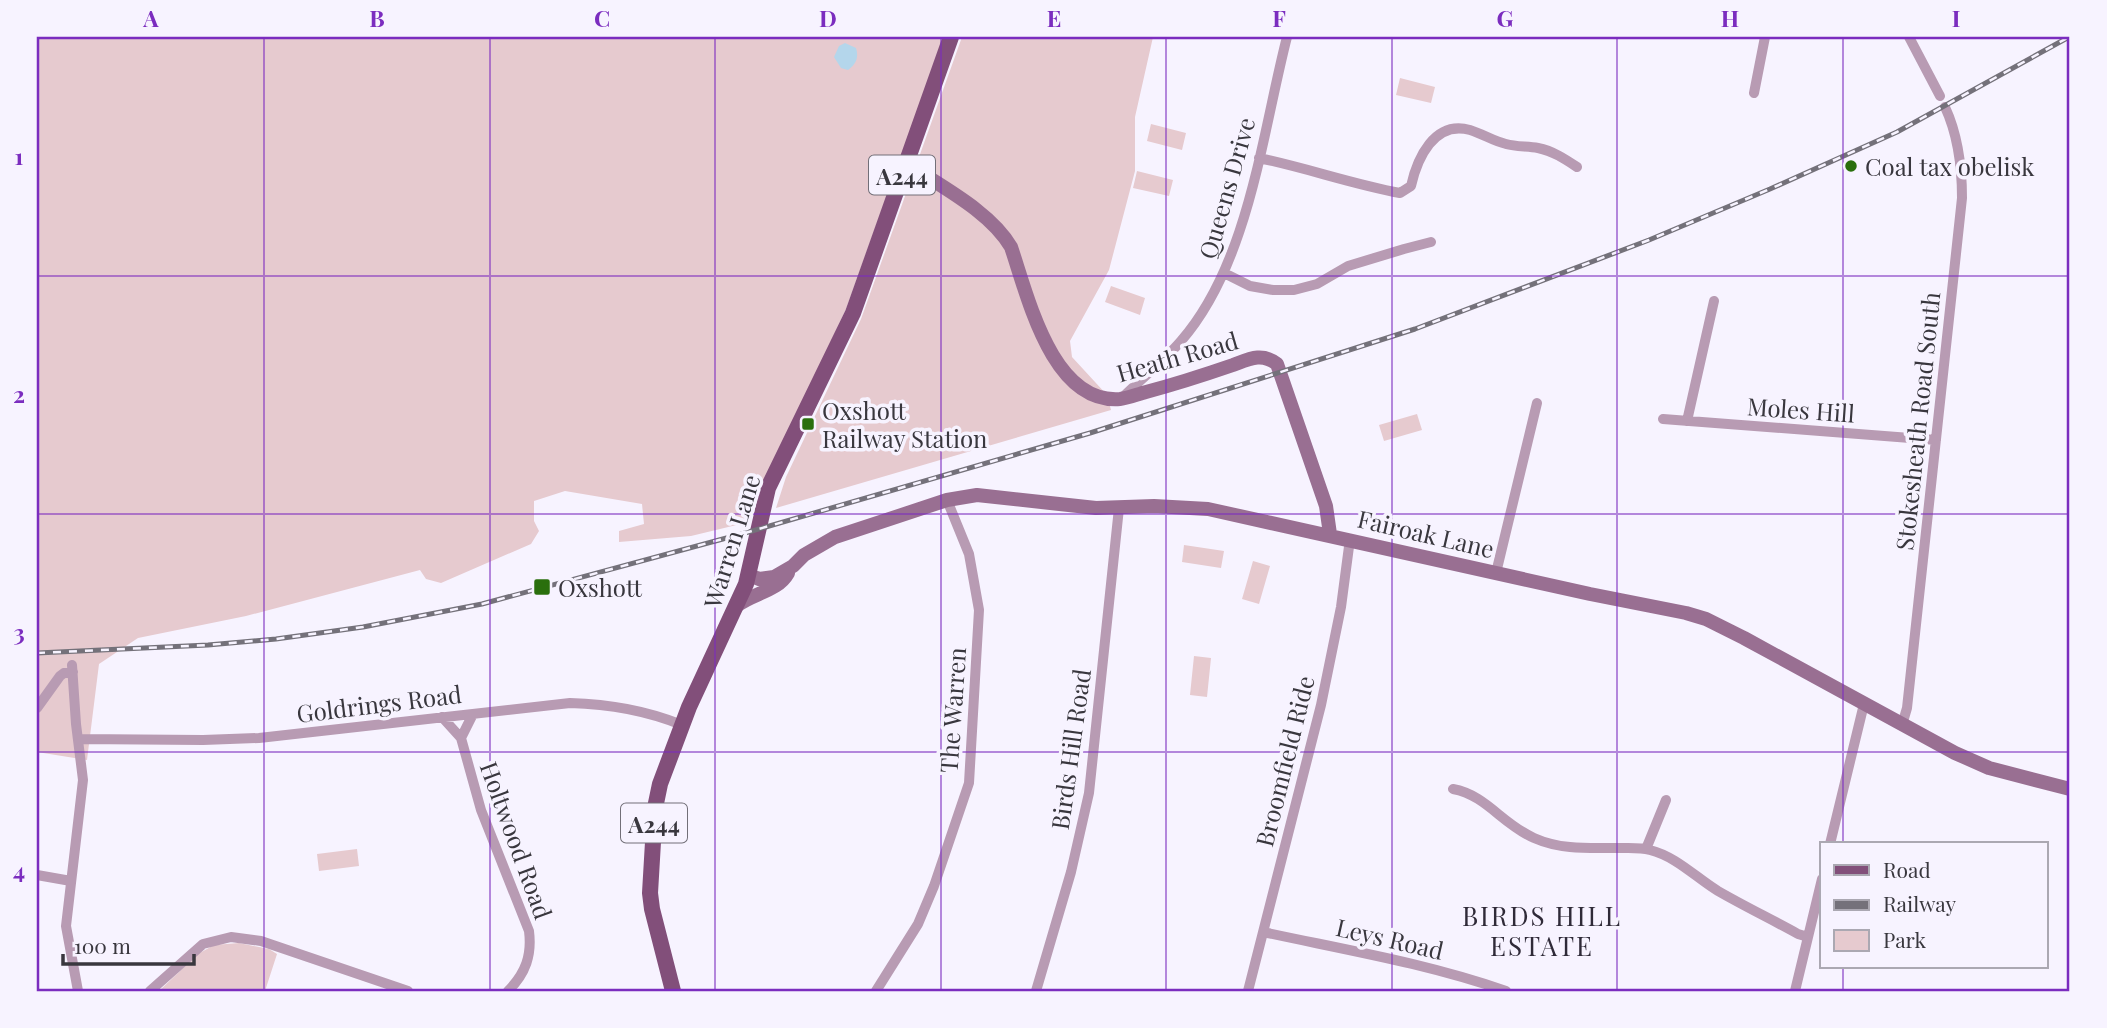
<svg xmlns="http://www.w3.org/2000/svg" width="2107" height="1028" viewBox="0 0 2107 1028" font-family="'Playfair Display',serif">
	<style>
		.green { fill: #e6cacf }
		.water { fill: #b4d6eb }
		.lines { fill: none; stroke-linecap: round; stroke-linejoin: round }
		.minor { stroke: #b89bb3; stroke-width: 10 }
		.secondary { stroke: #996f92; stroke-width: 14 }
		.primary { stroke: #824f7a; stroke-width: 16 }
		.rail-casing { stroke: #74717a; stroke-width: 5 }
		.rail { stroke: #f7f3ff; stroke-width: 2.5; stroke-dasharray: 8; stroke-linecap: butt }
		.grid { fill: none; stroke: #7b2cbf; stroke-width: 2; stroke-opacity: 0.55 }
		.poi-dot { fill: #2a6f0d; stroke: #f7f3ff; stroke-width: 2.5 }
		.labels { text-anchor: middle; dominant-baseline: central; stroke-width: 7; stroke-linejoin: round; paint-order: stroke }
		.shield { fill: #f7f3ff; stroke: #726f78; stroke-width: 2 }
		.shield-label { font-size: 23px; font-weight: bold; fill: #39373e }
		.poi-label { font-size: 24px; fill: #39373e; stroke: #f7f3ff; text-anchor: start }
		.street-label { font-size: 24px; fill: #39373e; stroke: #f7f3ff }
		.neighbourhood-label { font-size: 26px; letter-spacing: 2px; fill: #2f2a38; stroke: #f7f3ff }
		.neatline { fill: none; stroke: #7b2cbf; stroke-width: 2.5 }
		.grid-label { font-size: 23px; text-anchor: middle; font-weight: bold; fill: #7b2cbf }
	</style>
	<rect width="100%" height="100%" fill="#f7f3ff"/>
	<path class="green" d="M37,37H944L846,309L753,509L749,522L691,536L619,542V531L644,524L642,504L565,491L534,501V521L539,531L531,544L441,583L426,579L420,570L246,616L138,638L99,664L87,760L37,752Z
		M962,37H1153L1135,117V171L1109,270L1070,341L1072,357L1107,395L1111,410L776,508L786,477L861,319Z
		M1400,78L1435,87L1431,103L1396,95Z
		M1151,124L1186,133L1182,150L1147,141Z
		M1137,171L1173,180L1169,196L1133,188Z
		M1111,286L1145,298L1140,315L1105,302Z
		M1417,414L1422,430L1384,441L1379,425Z
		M1184,545L1224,551L1221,568L1182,562Z
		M1253,561L1270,566L1259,604L1242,599Z
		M1194,656L1211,658L1207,697L1190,695Z
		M357,849L359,866L319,871L317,854Z
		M239,943L269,949L277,954L265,991H159L198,954L214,945Z"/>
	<path class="water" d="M845,43L856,48C859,58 856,64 848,70L841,68L834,57L839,46Z"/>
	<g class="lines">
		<path class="minor" d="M1909,37L1940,96
			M1754,93L1765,37
			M1259,158C1307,168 1352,184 1400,193L1411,186C1417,159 1434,120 1470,130C1483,134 1493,141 1506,144C1516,147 1528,146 1538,148C1553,151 1565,159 1577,167
			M1224,273L1250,286L1273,290H1294L1317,284L1348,266L1404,249L1431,242
			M1123,397C1142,378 1164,361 1181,341C1249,263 1262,134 1287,37
			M1663,419L1936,440
			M1687,421L1714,301
			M1496,573L1537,403
			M72,665L76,724L83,780L66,926L78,991
			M37,708L60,676L64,673L73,672
			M442,717L461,738L481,810L529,931C532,955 526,973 508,991
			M1902,725L1907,708L1962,198C1962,166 1958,135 1945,107
			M461,738L473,714
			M78,739L203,740L259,738L570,703C610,704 645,710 682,725
			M1453,789C1486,795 1502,824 1534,838C1561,850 1589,848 1618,848C1628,848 1640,847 1650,850C1677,857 1695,877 1718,891C1744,906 1771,919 1798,934L1808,937
			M1830,844L1864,704
			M1646,849L1666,800
			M37,875L71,881
			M1263,932C1346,950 1425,963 1506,991
			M150,991L203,944L231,937L261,941L408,991
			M876,991L918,924L934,886L969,783L979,610L969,554L947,500
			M1036,991L1071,872L1089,793L1119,508
			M1248,991L1321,705L1341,607L1350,539
			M1795,991L1822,879"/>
		<path class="secondary" d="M906,163C940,186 990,211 1011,247C1028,297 1052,404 1120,399C1129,398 1138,394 1146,392C1176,384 1204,375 1233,365C1249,359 1262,352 1277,364L1326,506L1330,534
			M749,575L759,579L774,577L793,566L804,555L835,537L947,500L977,495L1096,508L1154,506L1208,509L1590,594L1686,613L1706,619L1744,638L1955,753L1989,768L2070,789
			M738,605C754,593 778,591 788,573"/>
		<path class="primary" d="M673,991L652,909L650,893L655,808L660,784L689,707L746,584L768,488L853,313L951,37"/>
		<defs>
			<path id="rail" d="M37,653L208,645L276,639L363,627L482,604L745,533L1090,433L1415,329L1649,240L1770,189L1897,132L2069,37"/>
		</defs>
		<use href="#rail" class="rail-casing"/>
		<use href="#rail" class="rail"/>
	</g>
	<path class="grid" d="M264,37V991M490,37V991M715,37V991M941,37V991M1166,37V991M1392,37V991M1617,37V991M1843,37V844M37,276H2070M37,514H2070M37,752H2070M1843,967V991"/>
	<g class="poi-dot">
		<circle cx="1851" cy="166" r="7"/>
		<rect x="801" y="417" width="14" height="14" rx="3.5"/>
		<rect x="533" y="578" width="18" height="18" rx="3.5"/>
	</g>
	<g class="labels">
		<g class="shield">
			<rect x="869" y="155.5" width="66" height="39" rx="5"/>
			<rect x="621" y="803.5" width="66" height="39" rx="5"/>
		</g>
		<g class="shield-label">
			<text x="902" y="175">A244</text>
			<text x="654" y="823">A244</text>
		</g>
		<g class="poi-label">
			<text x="1865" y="166">Coal tax obelisk</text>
			<text x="822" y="410">Oxshott<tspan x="822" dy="28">Railway Station</tspan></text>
			<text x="558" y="587">Oxshott</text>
		</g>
		<g class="street-label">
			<text transform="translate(1226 188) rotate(-74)">Queens Drive</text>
			<text transform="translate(1177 356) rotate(-16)">Heath Road</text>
			<text transform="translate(1801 409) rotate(4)">Moles Hill</text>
			<text transform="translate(1917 421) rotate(-84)">Stokesheath Road South</text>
			<text transform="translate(1426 533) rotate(13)">Fairoak Lane</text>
			<text transform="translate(731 541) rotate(-73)">Warren Lane</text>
			<text transform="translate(379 703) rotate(-7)">Goldrings Road</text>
			<text transform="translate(952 710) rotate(-86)">The Warren</text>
			<text transform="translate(1070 749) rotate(-82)">Birds Hill Road</text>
			<text transform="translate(1284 761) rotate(-76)">Broomfield Ride</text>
			<text transform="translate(517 840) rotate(70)">Holtwood Road</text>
			<text transform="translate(1390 938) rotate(13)">Leys Road</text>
		</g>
		<g class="neighbourhood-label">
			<text x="1542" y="915">BIRDS HILL<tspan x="1542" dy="30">ESTATE</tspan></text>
		</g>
	</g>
	<rect width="2107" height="1028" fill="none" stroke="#f7f3ff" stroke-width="77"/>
	<rect x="1820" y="842" width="228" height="126" fill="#f7f3ff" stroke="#aba8b2" stroke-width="2"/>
	<rect x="1834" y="865" width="35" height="10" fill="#824f7a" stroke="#aba8b2" stroke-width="2"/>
	<text x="1883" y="878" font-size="21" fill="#39373e">Road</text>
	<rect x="1834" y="900" width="35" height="10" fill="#74717a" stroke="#aba8b2" stroke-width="2"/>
	<text x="1883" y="912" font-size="21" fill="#39373e">Railway</text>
	<rect x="1834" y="930" width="35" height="21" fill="#e6cacf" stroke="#aba8b2" stroke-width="2"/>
	<text x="1883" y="948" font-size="21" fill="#39373e">Park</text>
	<path d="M63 954v10h131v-10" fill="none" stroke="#39373e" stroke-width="3.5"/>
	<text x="74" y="954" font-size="21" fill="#39373e" stroke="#f7f3ff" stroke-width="5" paint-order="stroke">100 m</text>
	<rect x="38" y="38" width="2030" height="952" class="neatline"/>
	<g class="grid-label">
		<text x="151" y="27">A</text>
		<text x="377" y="27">B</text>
		<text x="602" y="27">C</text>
		<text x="828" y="27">D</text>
		<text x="1054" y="27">E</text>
		<text x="1279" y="27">F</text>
		<text x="1505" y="27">G</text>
		<text x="1730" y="27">H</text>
		<text x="1956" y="27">I</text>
		<text x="19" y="165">1</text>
		<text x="19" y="403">2</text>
		<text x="19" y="641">3</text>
		<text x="19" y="879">4</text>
	</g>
</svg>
